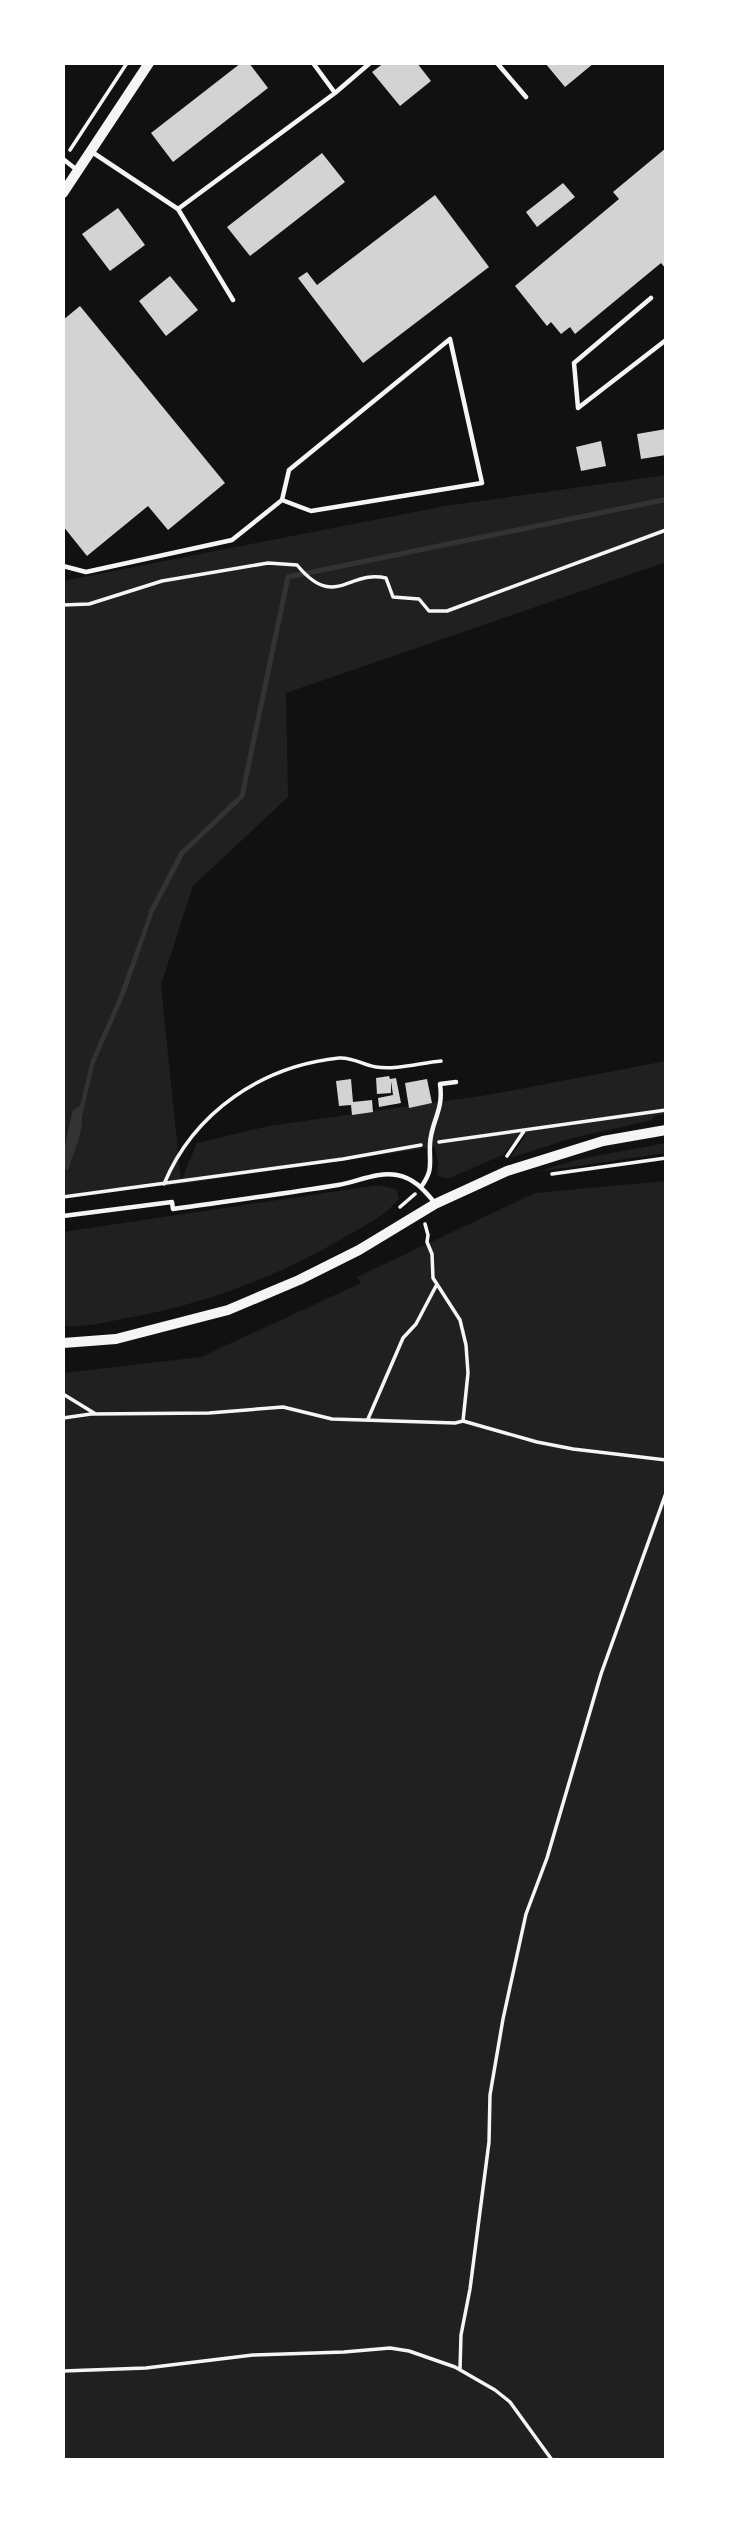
<svg xmlns="http://www.w3.org/2000/svg" width="729" height="2523" viewBox="0 0 729 2523" font-family="'IBM Plex Sans',sans-serif">
	<style>
		.green { fill: #202020 }
		.water { fill: #333 }
		.lines { fill: none; stroke-linecap: round; stroke-linejoin: round }
		.stream { stroke: #333; stroke-width: 5 }
		.building { fill: #d3d3d3 }
		.path { stroke: #f5f5f5; stroke-width: 3.5 }
		.service { stroke: #f5f5f5; stroke-width: 4.5 }
		.tertiary { stroke: #f5f5f5; stroke-width: 10 }
	</style>
	<rect width="100%" height="100%" fill="#111"/>
	<path class="green" d="M666,475V562L286,693L288,797L193,886L161,985L181,1181L197,1143L269,1126L488,1095L666,1061V1114L654,1116L652,1120L569,1139L510,1158L526,1135H520L503,1155L447,1179L437,1175L438,1162L435,1147L181,1184L63,1196V581L445,506Z
		M666,1143V1153L536,1172L584,1158Z
		M666,1181V2460H63V1373L201,1357L361,1283L357,1277L535,1193Z
		M379,1185L396,1189L399,1198C388,1214 369,1223 352,1233C282,1275 207,1304 127,1318C106,1322 84,1328 63,1326V1232Z"/>
	<path class="water" d="M152,905L155,907L153,914L126,992L94,1065L82,1117C83,1134 73,1153 68,1170L63,1168V1152L73,1110L80,1106L91,1060L117,1001Z"/>
	<g class="lines">
		<path class="stream" d="M151,912L182,853L242,796L288,577L663,500"/>
	</g>
	<path class="building" d="M241,63H249L268,88L173,162L151,133Z
		M384,63H417L431,81L400,106L372,72Z
		M545,63H594L565,87Z
		M666,148V269L661,263L575,334L570,327L561,334L551,322L547,326L515,286L619,199L613,192Z
		M322,153L345,182L250,256L227,227Z
		M563,183L575,197L537,227L526,212Z
		M435,195L489,267L363,363L298,278L307,272L317,285Z
		M118,208L145,245L110,271L82,234Z
		M170,276L198,310L166,336L139,301Z
		M80,306L225,483L168,530L148,506L87,556L63,526V320Z
		M666,429V455L641,459L637,434Z
		M601,441L606,466L581,471L576,447Z
		M389,1076L390,1079L396,1078L401,1103L379,1107L378,1098L393,1095L391,1081V1093L377,1094L376,1078Z
		M351,1079L353,1102L372,1100L373,1112L352,1115L351,1105L339,1106L336,1081Z
		M427,1079L432,1103L409,1108L405,1083Z"/>
	<g class="lines">
		<path class="path" d="M70,150L127,63
			M63,605L89,604L162,581L268,563L297,565C335,611 348,569 386,578L393,597L419,599L429,611H447L666,530
			M439,1142L666,1110
			M507,1156L524,1131
			M552,1174L666,1158
			M164,1184C194,1112 262,1066 339,1058C353,1057 363,1065 376,1067C396,1070 420,1063 441,1061
			M63,1197L343,1159L421,1145
			M400,1207L415,1194
			M63,1394L94,1413
			M63,1418L91,1414L209,1413L283,1407L332,1419L455,1423L463,1421L468,1373L466,1345L460,1320L433,1278L432,1254L427,1242L428,1235L425,1224
			M368,1419L403,1338L416,1324L436,1286
			M463,1421L537,1442L573,1449L666,1460
			M460,2369L461,2335L470,2289L489,2142L490,2095L503,2019L526,1914L547,1858L601,1674L666,1493
			M63,2371L146,2368L253,2355L344,2352L390,2348L409,2351L455,2367L495,2390L510,2402L552,2460"/>
		<path class="service" d="M313,63L335,93
			M497,63L526,97
			M92,152L178,209L233,300
			M63,159L77,170
			M178,209L335,93L370,63
			M651,298L574,363L578,408L666,340
			M63,566L86,572L232,540L282,500L289,470L450,339L482,483L311,511L282,500
			M421,1187C434,1169 429,1164 430,1144C431,1121 444,1111 440,1084L456,1082
			M63,1216L172,1202L173,1209C228,1201 283,1194 338,1185C356,1182 379,1171 397,1175C414,1178 424,1190 435,1203"/>
		<path class="tertiary" d="M63,193L149,63
			M63,1343L116,1339L228,1310L299,1280L359,1250L435,1204L507,1171L603,1141L666,1130"/>
	</g>
	<rect width="729" height="2523" fill="none" stroke="#ffffff" stroke-width="130"/>
</svg>
